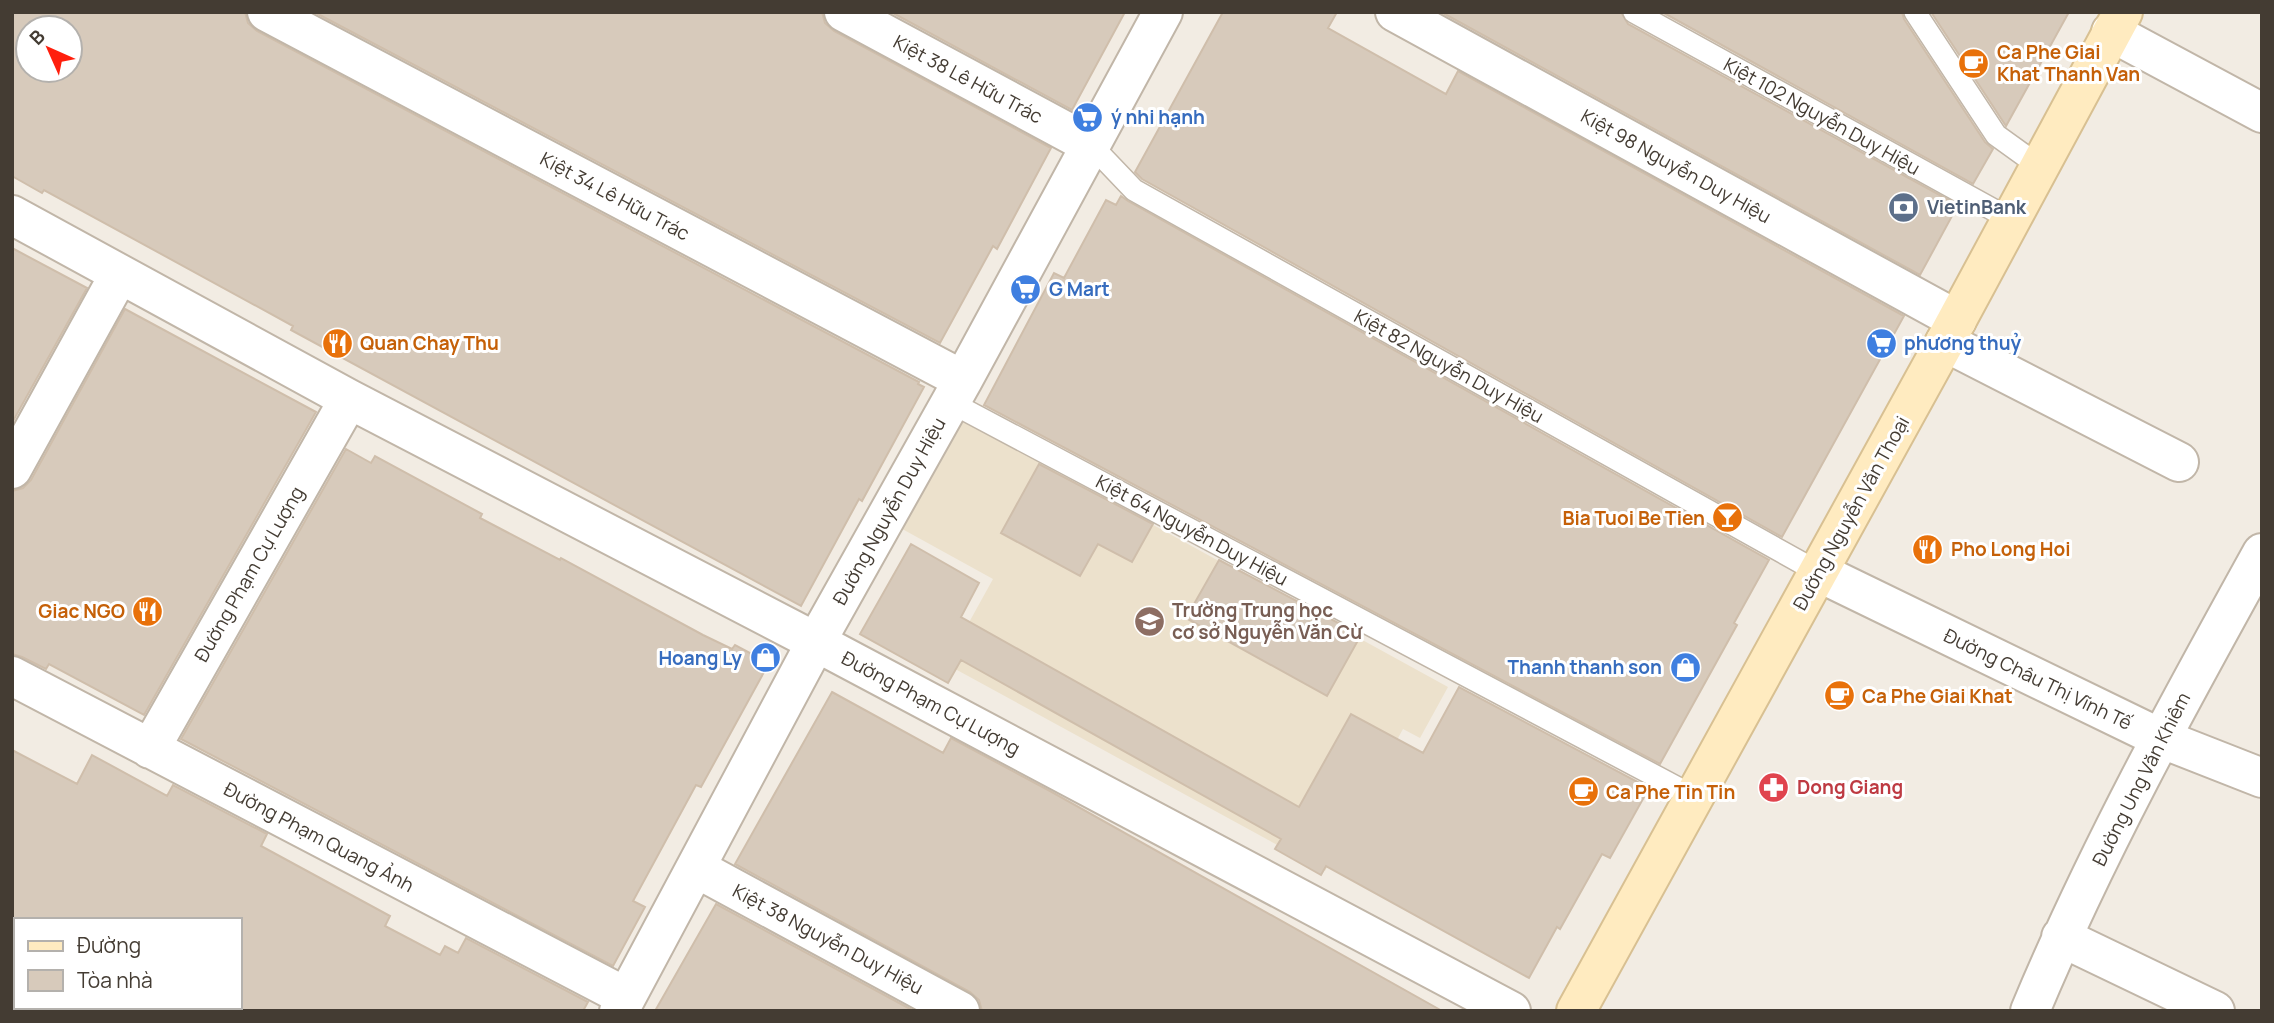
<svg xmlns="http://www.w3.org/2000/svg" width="2274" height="1023" viewBox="0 0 2274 1023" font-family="Manrope,sans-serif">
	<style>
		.education { fill: #ece1cc }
		.building { fill: #d7cabb; stroke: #cfbeab; stroke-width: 2; fill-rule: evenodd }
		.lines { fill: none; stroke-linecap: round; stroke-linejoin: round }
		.lane-casing { stroke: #c1b6a8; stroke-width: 24 }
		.street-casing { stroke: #c1b6a8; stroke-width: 42 }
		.secondary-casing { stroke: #d8c092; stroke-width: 42 }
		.lane { stroke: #fff; stroke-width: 21 }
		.street { stroke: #fff; stroke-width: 38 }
		.secondary { stroke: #ffebc0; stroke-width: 38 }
		.labels { text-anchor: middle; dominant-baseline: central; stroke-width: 6; stroke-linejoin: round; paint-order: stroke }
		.food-label { font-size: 19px; font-weight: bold; fill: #c56008; stroke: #fff; text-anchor: start }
		.street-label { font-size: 19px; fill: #443c33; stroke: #fff }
		.shop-label { font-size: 19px; font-weight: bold; fill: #366cbe; stroke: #fff; text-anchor: start }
		.service-label { font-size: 19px; font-weight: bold; fill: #4e5e75; stroke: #fff; text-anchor: start }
		.education-label { font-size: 19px; font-weight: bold; fill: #785e54; stroke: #fff; text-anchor: start }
		.health-label { font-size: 19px; font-weight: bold; fill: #be3a42; stroke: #fff; text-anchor: start }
	</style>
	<rect width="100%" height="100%" fill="#f2ece3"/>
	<path class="education" d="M955,416L1448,687L1420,738L1403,729L1325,871L946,664L993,579L895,525Z"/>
	<path class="building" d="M12,12H245L248,23L257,31L919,382L918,384L924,387L862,501L859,499L801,606L291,330L293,326L44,190L42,193L12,176ZM28,28H70V70H28Z
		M314,12H822L825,23L834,31L1051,148L997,249L993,246L940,343Z
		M891,12H1125L1072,110Z
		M1223,12H1337L1328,28L1446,94L1458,71L1904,316L1782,537L1142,179L1135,172Z
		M1441,12H1621L1628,24L1958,205L1920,275Z
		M1662,12H1902L1904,19L1985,142L1993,149L1973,184Z
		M1931,12H2069L2006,126Z
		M1121,196L1128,201L1769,560L1734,623L1737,625L1660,764L984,405L1054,273L1064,278L1106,200L1116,205Z
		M12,248L87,288L12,423Z
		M125,309L316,412L144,715L49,664L46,669L22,657L12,654V491L23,488L31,480Z
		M346,449L371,463L375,456L482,514L480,518L560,560L561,558L703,635L732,649L735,645L769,663L701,787L696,785L633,901L645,907L613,966L181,739Z
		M1039,464L1153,524L1132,562L1098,544L1080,576L1001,533Z
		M911,544L979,583L961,617L1299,807L1351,714L1423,753L1459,687L1647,787L1648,790L1610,858L1602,854L1560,929L1557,927L1529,978L1326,866L1321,875L1275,849L1281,839L961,660L948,683L860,634Z
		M1219,560L1361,635L1327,696L1186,618Z
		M832,692L943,753L951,738L1050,791L1442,1011H982L979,1000L970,992L735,864Z
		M12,750L77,784L92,755L167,796L173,785L267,834L261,846L390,916L385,926L440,955L445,946L458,953L466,938L588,1002L583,1011H240V920H12Z
		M716,904L914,1011H655Z"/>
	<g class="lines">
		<defs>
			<path id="lane" d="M1634,12L2010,219
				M1915,12L1996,135L2039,166
				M1091,145L1134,190L1818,572
				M950,402L1693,796"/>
			<path id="street" d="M267,12L963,380
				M844,12L1091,145
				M1395,12L1957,320
				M2111,32L2262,113
				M12,215L349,399L816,642L1511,1011
				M1945,342L2179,462
				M12,469L119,275
				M1818,572L2160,738L2262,778
				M12,676L626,997
				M150,749L349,399
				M696,868L960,1011
				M2061,937L2215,1011
				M619,1011L816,642L963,380L1163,12
				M2030,1011C2096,853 2179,703 2262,553"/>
			<path id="secondary" d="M1576,1011L1945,342L2123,12"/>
		</defs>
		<use href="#lane" class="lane-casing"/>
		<use href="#street" class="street-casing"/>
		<use href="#secondary" class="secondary-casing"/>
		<use href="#lane" class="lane"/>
		<use href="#street" class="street"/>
		<use href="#secondary" class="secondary"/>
	</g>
	<defs>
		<symbol id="cafe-disc" viewBox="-11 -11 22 22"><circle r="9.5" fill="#e8710a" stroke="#fff"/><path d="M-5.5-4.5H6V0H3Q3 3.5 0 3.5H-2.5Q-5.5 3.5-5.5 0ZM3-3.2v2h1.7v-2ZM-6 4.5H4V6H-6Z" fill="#fff"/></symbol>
		<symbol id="supermarket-disc" viewBox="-11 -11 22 22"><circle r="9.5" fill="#3f7fe0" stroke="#fff"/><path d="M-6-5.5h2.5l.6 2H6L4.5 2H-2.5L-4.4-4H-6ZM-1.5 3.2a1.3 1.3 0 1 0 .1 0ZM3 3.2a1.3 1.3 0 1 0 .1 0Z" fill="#fff"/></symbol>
		<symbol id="bank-disc" viewBox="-11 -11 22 22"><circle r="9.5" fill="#5c6f8a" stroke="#fff"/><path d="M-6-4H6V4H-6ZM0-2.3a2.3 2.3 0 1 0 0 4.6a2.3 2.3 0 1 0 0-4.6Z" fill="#fff"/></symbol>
		<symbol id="restaurant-disc" viewBox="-11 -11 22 22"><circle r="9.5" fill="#e8710a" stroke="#fff"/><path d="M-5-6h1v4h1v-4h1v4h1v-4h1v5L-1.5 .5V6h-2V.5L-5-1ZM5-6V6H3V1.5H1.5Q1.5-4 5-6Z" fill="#fff"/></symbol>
		<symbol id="bar-disc" viewBox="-11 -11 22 22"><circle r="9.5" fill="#e8710a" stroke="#fff"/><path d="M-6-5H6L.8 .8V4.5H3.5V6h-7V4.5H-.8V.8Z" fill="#fff"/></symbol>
		<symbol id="school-disc" viewBox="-11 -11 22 22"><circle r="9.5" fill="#8d6e63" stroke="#fff"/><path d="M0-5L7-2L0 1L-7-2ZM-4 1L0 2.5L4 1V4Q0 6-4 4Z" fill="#fff"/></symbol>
		<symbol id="shop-disc" viewBox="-11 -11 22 22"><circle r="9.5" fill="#3f7fe0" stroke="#fff"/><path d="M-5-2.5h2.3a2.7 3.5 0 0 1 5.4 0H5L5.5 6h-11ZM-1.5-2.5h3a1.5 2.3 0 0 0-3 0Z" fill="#fff"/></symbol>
		<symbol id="pharmacy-disc" viewBox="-11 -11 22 22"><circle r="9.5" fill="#e0444e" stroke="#fff"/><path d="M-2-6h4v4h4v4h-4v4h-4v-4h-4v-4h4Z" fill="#fff"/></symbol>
	</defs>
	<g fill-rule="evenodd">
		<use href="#cafe-disc" x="1956" y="46" width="35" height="35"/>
		<use href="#supermarket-disc" x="1070" y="100" width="35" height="35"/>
		<use href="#bank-disc" x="1886" y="190" width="35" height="35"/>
		<use href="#supermarket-disc" x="1008" y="272" width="35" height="35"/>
		<use href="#restaurant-disc" x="320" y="326" width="35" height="35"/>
		<use href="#supermarket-disc" x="1864" y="326" width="35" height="35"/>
		<use href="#bar-disc" x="1710" y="500" width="35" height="35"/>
		<use href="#restaurant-disc" x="1910" y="532" width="35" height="35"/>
		<use href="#restaurant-disc" x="130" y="594" width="35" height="35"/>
		<use href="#school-disc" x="1132" y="604" width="35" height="35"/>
		<use href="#shop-disc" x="748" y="640" width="35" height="35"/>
		<use href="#shop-disc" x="1668" y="650" width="35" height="35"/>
		<use href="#cafe-disc" x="1822" y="678" width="35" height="35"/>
		<use href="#pharmacy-disc" x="1756" y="770" width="35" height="35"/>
		<use href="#cafe-disc" x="1566" y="774" width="35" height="35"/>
	</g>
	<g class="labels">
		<g class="food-label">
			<text x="1997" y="52">Ca Phe Giai<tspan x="1997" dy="22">Khat Thanh Van</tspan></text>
			<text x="360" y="343">Quan Chay Thu</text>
			<text x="1705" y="518" text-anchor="end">Bia Tuoi Be Tien</text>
			<text x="1951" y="549">Pho Long Hoi</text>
			<text x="125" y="611" text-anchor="end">Giac NGO</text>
			<text x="1862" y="696">Ca Phe Giai Khat</text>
			<text x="1606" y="792">Ca Phe Tin Tin</text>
		</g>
		<g class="street-label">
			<text transform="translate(968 79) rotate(28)">Kiệt 38 Lê Hữu Trác</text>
			<text transform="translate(1822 116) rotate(29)">Kiệt 102 Nguyễn Duy Hiệu</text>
			<text transform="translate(1676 166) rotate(29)">Kiệt 98 Nguyễn Duy Hiệu</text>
			<text transform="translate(615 196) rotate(28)">Kiệt 34 Lê Hữu Trác</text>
			<text transform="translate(1449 366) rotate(29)">Kiệt 82 Nguyễn Duy Hiệu</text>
			<text transform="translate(889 511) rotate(-61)">Đường Nguyễn Duy Hiệu</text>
			<text transform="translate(1851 513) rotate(-61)">Đường Nguyễn Văn Thoại</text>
			<text transform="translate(1192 530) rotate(28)">Kiệt 64 Nguyễn Duy Hiệu</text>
			<text transform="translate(249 574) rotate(-60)">Đường Phạm Cự Lượng</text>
			<text transform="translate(2038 679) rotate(26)">Đường Châu Thị Vĩnh Tế</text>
			<text transform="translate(931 703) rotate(28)">Đường Phạm Cự Lượng</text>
			<text transform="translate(2141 779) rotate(-63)">Đường Ung Văn Khiêm</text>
			<text transform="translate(319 837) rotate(28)">Đường Phạm Quang Ảnh</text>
			<text transform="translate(828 939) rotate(28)">Kiệt 38 Nguyễn Duy Hiệu</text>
		</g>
		<g class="shop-label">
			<text x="1111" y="117">ý nhi hạnh</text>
			<text x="1049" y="289">G Mart</text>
			<text x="1904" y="343">phương thuỷ</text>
			<text x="742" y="658" text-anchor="end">Hoang Ly</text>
			<text x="1662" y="667" text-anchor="end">Thanh thanh son</text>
		</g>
		<g class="service-label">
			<text x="1927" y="207">VietinBank</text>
		</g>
		<g class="education-label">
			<text x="1172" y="610">Trường Trung học<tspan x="1172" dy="22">cơ sở Nguyễn Văn Cừ</tspan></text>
		</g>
		<g class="health-label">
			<text x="1797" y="787">Dong Giang</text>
		</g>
	</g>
	<rect width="2274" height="1023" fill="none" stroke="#443c33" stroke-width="28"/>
	<rect x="14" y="918" width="228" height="91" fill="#ffffff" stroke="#b4b1ad" stroke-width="2"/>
	<rect x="28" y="941" width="35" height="10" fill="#ffebc0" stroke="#b4b1ad" stroke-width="2"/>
	<text x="77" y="953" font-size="21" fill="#443c33">Đường</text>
	<rect x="28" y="970" width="35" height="21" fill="#d7cabb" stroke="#b4b1ad" stroke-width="2"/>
	<text x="77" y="988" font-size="21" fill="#443c33">Tòa nhà</text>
	<g transform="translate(49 49) rotate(315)"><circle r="33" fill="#ffffff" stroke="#b4b1ad" stroke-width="2"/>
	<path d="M0-5L12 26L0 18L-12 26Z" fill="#ff1f0d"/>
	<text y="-10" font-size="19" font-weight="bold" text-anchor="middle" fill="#443c33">B</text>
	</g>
</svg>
